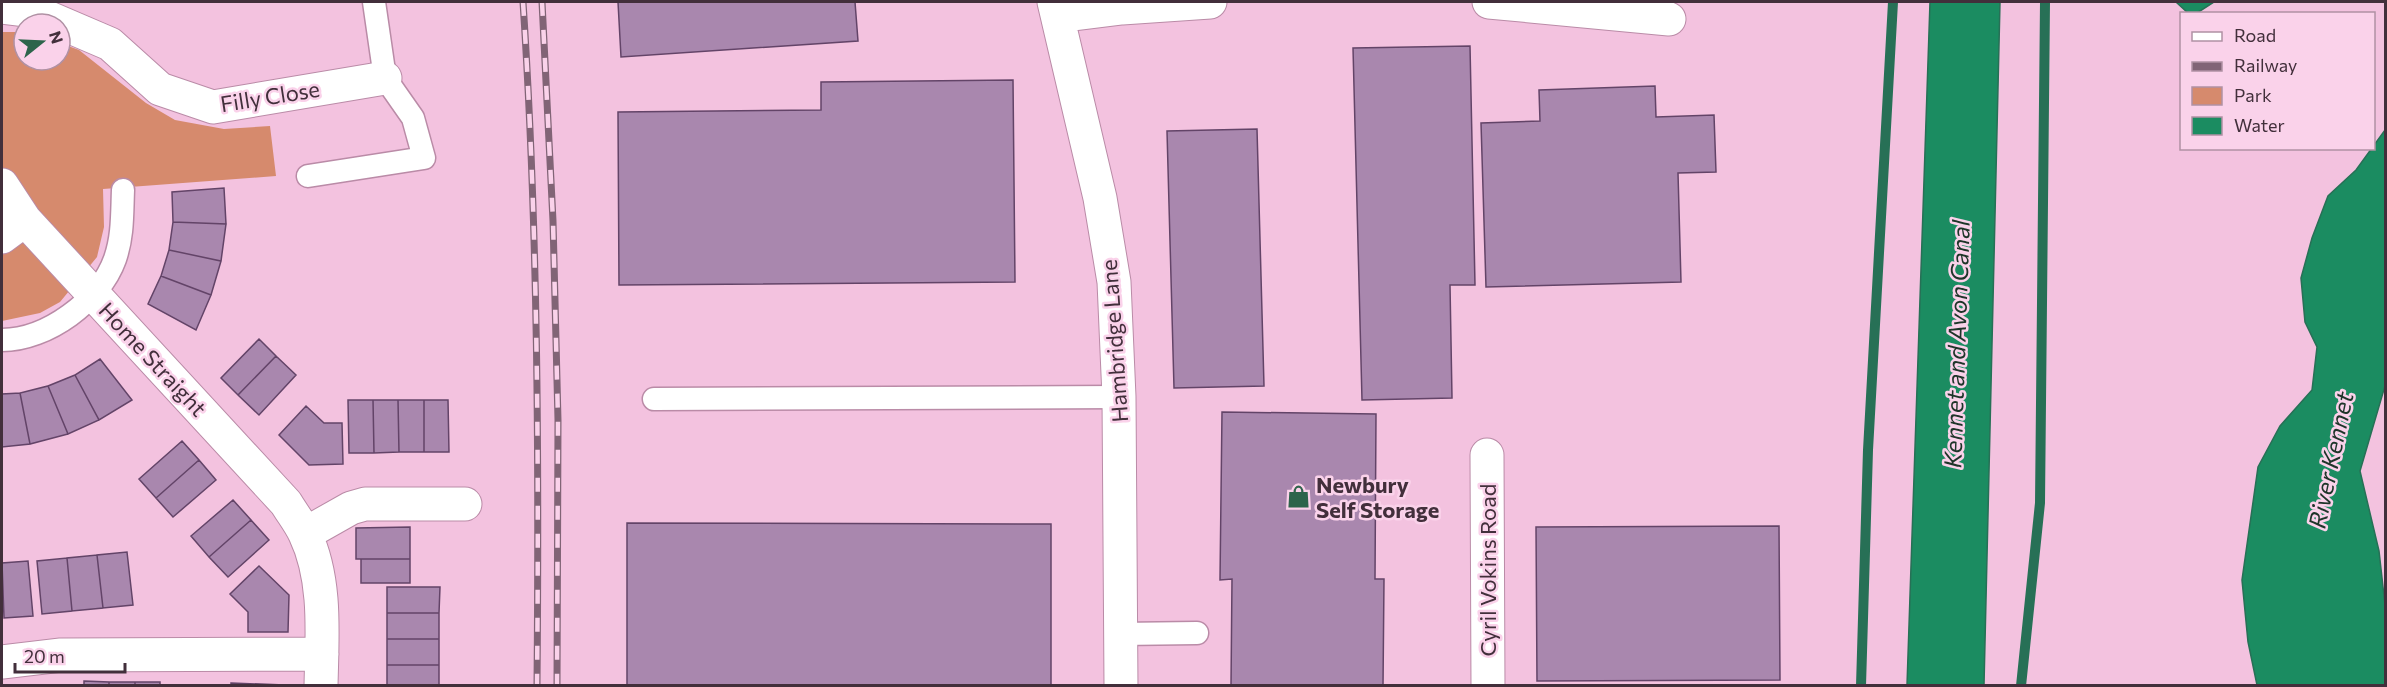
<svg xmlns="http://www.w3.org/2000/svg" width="2387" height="687" viewBox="0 0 2387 687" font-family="Commissioner,sans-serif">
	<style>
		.green { fill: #d68a6d }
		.water { fill: #1b8c61; stroke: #277056; stroke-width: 1.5 }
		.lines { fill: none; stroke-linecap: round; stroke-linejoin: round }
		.stream { stroke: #277056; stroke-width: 10 }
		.building { fill: #a987ae; stroke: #634468; stroke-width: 1.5 }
		.lane-casing { stroke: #ba8ba7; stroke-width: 25 }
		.street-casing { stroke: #ba8ba7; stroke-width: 35 }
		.lane { stroke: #fff; stroke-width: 22 }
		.street { stroke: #fff; stroke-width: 33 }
		.rail-casing { stroke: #816476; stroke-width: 7 }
		.rail { stroke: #fad2ea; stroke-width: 4.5; stroke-dasharray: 14; stroke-linecap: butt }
		.labels { text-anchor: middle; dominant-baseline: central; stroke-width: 5; stroke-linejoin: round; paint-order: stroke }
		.street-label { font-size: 22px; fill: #422f3b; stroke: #fad2ea }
		.poi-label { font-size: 22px; font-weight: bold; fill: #422f3b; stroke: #fad2ea; text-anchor: start }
		.water-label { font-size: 24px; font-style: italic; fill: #1e3529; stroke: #fad2ea }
	</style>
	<rect width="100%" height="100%" fill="#f3c2df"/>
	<path class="green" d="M2,32H24V60H60V43L79,50L146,103L175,120L224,129L270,126L276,176L103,189L104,227L97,257L60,302L40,313L2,321Z"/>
	<path class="water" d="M1930,2H2000L1984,685H1907Z
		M2176,2H2214L2197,13H2188Z
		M2385,130V386L2360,471L2379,551L2386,614L2385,685H2257L2248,642L2242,580L2258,467L2280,426L2312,390L2317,347L2305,322L2301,278L2312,238L2328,196L2356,170Z"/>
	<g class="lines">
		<path class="stream" d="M1861,686L1868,450L1893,2
			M2021,686L2040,503L2045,2"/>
	</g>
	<path class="building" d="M618,2H855L858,41L621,57Z
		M1470,46L1475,285H1450L1452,398L1362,400L1353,48Z
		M1013,80L1015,282L619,285L618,112L821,110V82Z
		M1655,86L1656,117L1714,115L1716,172L1678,173L1681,282L1486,287L1481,123L1540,121L1539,90Z
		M1257,129L1264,386L1174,388L1167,131Z
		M224,188L226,224L173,222L172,192Z
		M173,222L226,224L221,261L169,250Z
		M169,250L221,261L211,295L161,276Z
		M161,276L211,295L196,330L148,304Z
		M259,339L276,356L238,395L221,378Z
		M276,356L296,375L259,415L238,395Z
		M100,359L132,400L99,420L75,375Z
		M75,375L99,420L68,434L48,386Z
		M48,386L68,434L30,444L20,393Z
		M20,393L30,444L2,447V394Z
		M348,400H373L374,453H349Z
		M373,400H398L399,452L374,453Z
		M398,400H424V452H399Z
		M424,400H448L449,452H424Z
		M306,406L324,423H342L343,464L309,465L279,435Z
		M1222,412L1376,414L1375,579H1384L1383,686H1231L1232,579L1220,580Z
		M182,441L199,460L156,498L139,479Z
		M199,460L216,480L173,517L156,498Z
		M233,500L251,520L209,557L191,536Z
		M251,520L269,540L228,577L209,557Z
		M627,523L1051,524V686H627Z
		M1779,526L1780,680L1537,681L1536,527Z
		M410,527V559H356V528Z
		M127,552L133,605L103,608L97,555Z
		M97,555L103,608L72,611L67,558Z
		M67,558L72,611L42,614L37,561Z
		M361,559H410V583H361Z
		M28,561L33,616L4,618L2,563Z
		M259,566L289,595L288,632H248V612L230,594Z
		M387,587H440L439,613H387Z
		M387,613H439V639H387Z
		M387,639H439V665H387Z
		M387,665H439V686H387Z
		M84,681L109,682V686H84Z
		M109,682H135V686H109Z
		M135,682H160V686H135Z
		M231,683L284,685V686H231Z"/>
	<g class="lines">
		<defs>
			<path id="lane" d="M308,176L424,158L413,118L385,78L374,2
				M2,340C47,340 100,301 115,259C123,236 122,214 123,190
				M654,399L1119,397
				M1120,634L1197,633"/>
			<path id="street" d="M1054,2L1100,198L1114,282L1119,397L1121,686
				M1489,2L1669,19
				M2,7L33,11L110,44L160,89L213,107L385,78
				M1058,16L1122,8L1210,2
				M2,185L25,220L286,503C292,513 300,523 305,534C327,580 322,636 321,686
				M2,237L25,220
				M1487,455L1488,686
				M305,534L351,508L365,504H465
				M2,662L61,655L322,654"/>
		</defs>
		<use href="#lane" class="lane-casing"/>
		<use href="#street" class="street-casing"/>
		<use href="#lane" class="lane"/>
		<use href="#street" class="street"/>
		<defs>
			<path id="rail" d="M523,2C538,229 539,457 537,686
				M542,2L553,221L558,420L557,686"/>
		</defs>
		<use href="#rail" class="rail-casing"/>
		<use href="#rail" class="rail"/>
	</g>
	<defs>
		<symbol id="shop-bare" viewBox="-9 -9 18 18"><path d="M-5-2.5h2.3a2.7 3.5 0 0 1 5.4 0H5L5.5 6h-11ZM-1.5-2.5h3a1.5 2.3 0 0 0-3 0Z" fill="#2d644b" stroke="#fad2ea" stroke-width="2.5" paint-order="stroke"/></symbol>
	</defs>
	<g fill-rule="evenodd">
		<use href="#shop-bare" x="1282" y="480" width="33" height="33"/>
	</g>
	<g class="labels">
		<g class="street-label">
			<text transform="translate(270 96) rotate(-9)">Filly Close</text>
			<text transform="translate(1114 341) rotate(-94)">Hambridge Lane</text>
			<text transform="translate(153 359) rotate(47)">Home Straight</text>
			<text transform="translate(1487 570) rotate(-90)">Cyril Vokins Road</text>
		</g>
		<g class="poi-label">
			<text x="1316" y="484">Newbury<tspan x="1316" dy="25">Self Storage</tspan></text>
		</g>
		<g class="water-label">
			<text transform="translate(1956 344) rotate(-88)">Kennet and Avon Canal</text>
			<text transform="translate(2330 460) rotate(-78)">River Kennet</text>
		</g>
	</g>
	<rect width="2387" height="687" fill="none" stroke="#422f3b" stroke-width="6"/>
	<rect x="2180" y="12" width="195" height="138" fill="#fad2ea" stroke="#b091a4" stroke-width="1.5"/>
	<rect x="2192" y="32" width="30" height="9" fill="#ffffff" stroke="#b091a4" stroke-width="1.5"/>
	<text x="2234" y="42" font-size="18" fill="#422f3b">Road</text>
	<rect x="2192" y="62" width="30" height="9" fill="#816476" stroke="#b091a4" stroke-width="1.5"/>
	<text x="2234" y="72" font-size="18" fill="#422f3b">Railway</text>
	<rect x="2192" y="87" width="30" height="18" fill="#d68a6d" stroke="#b091a4" stroke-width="1.5"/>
	<text x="2234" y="102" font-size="18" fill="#422f3b">Park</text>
	<rect x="2192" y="117" width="30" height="18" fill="#1b8c61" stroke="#b091a4" stroke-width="1.5"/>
	<text x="2234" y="132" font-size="18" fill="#422f3b">Water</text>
	<g transform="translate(42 42) rotate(72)"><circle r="28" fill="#fad2ea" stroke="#b091a4" stroke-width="1.5"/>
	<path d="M0-4.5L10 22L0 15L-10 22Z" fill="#2d644b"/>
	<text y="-9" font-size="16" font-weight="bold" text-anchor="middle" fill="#422f3b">N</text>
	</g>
	<path d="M15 663v9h110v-9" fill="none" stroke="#422f3b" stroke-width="3"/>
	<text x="24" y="663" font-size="18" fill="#422f3b" stroke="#fad2ea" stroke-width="4.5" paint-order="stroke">20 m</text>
</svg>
